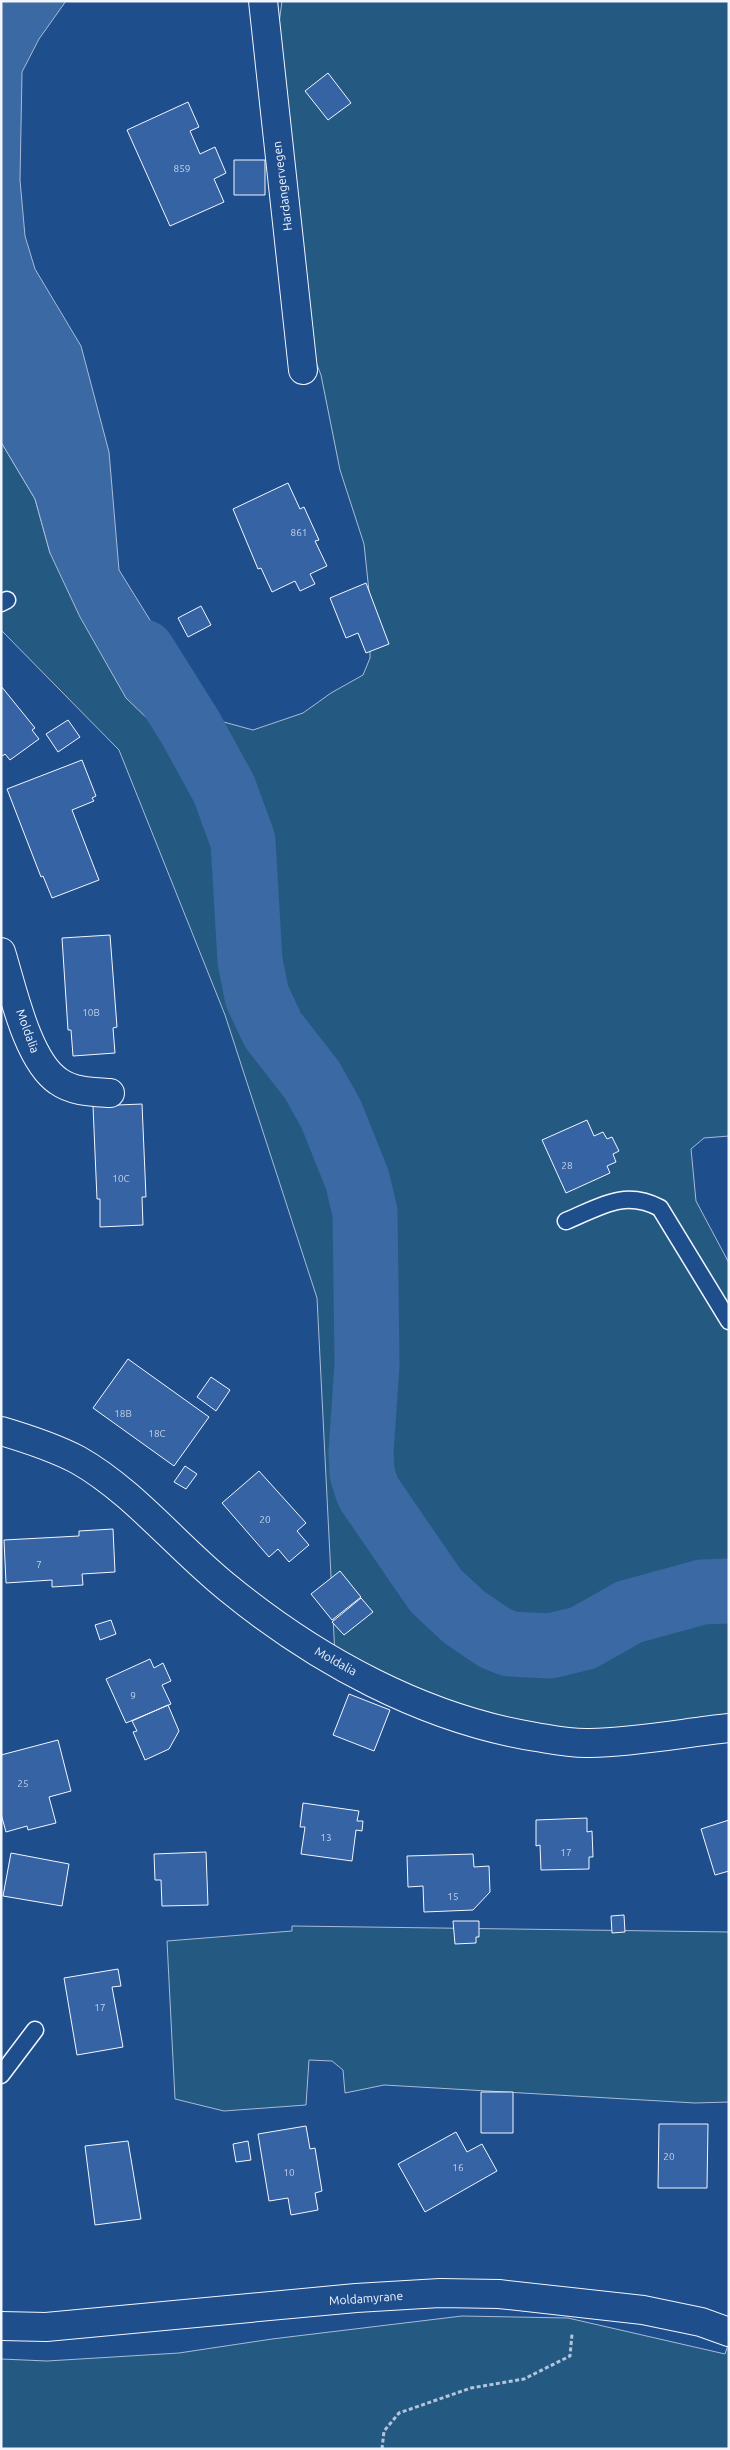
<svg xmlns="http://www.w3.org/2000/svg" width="730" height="2450" viewBox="0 0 730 2450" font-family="Ubuntu,sans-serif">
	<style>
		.green { fill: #245a82; stroke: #a8bbd7 }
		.water { fill: #3b69a3; stroke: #a8bbd7 }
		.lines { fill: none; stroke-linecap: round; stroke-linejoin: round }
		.river { stroke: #3b69a3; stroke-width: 65 }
		.building { fill: #3563a3; stroke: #f2f6ff }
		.lane-casing { stroke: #f2f6ff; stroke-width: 19 }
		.street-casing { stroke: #f2f6ff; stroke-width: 30 }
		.secondary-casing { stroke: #f2f6ff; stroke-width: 30 }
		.path { stroke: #b3c4dc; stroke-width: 3; stroke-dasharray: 4 2.5; stroke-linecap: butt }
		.lane { stroke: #1f4e8c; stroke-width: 16 }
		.street { stroke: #1f4e8c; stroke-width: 28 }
		.secondary { stroke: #1f4e8c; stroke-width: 28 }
		.labels { text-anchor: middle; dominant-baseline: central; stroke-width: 4; stroke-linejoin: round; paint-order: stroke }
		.number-label { font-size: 10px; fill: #c3d1e8 }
		.street-label { font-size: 12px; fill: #f2f6ff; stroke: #1f4e8c }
	</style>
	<rect width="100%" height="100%" fill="#1f4e8c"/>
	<path class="green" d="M282,1H729V1136L704,1138L691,1149L696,1201L729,1263V1736L477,1731L335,1656L317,1298L225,1015L119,750L1,630V442L35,499L50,553L190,727L198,715L253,730L303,713L331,693L363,675L370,658V601L364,544L340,470L321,375L307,339L278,31Z
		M292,1926L729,1932V2102L695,2103L384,2085L345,2093L343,2070L332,2061L309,2060L306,2105L224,2111L175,2099L167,1941L292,1931Z
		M462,2316L568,2318L725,2354L729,2342V2449H1V2359L47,2361L179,2353L272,2339Z"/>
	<path class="water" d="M1,1H66L39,39L22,72L20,180L25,236L35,269L81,346L109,452L119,570L189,683L198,715L190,727L169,730L153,724L126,698L80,617L50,553L35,499L1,442Z"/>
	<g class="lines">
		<path class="river" d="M143,652L190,727L224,789L243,841L250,961L257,996L273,1030L312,1080L331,1114L357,1179L365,1212L367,1364L361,1453L362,1473L368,1492L436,1591L464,1617L495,1638L510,1644L550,1646L583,1638L629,1612L702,1592L729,1591"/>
	</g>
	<path class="building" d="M328,73L351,103L328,120L305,91Z
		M188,102L199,127L190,131L200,154L215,147L226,173L214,179L224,202L170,226L127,130Z
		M234,160H265V195H234Z
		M288,483L300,509L304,507L319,540L315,541L327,566L310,574L315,584L300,591L295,581L272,592L261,568L258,569L233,509Z
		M366,583L389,644L366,653L358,633L346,638L330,598Z
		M201,606L211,625L188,637L178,618Z
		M1,686L35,728L32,730L39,739L10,760L5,754L1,757Z
		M68,720L80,737L58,752L46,734Z
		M82,760L96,796L92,798L94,801L72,810L99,880L52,898L43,876L41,877L7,789Z
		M110,935L117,1027L113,1028L115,1053L73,1056L71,1030H68L62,938Z
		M142,1104L146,1197H142L143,1225L100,1227V1199H97L93,1106Z
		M587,1120L594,1136L603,1132L607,1139L612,1137L619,1151L613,1154L616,1162L607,1166L610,1173L566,1193L542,1140Z
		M128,1359L209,1417L174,1466L93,1408Z
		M211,1377L230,1390L216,1411L197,1397Z
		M185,1466L197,1474L186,1489L174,1482Z
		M259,1471L306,1523L297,1531L309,1545L289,1562L278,1549L269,1557L222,1503Z
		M113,1529L115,1572L82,1574L83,1585L52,1587V1580L6,1583L4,1540L79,1536V1531Z
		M340,1571L361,1597L332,1620L311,1594Z
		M361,1598L373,1612L344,1635L332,1622Z
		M111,1620L116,1634L100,1640L95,1625Z
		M150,1659L154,1668L163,1663L171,1681L162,1685L171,1704L126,1723L106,1679Z
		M349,1694L390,1710L374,1751L333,1735Z
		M168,1705L179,1731L169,1749L145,1760L133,1732L137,1731L132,1721Z
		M58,1740L71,1791L49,1797L56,1823L28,1830L27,1826L6,1832L1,1814V1755Z
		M303,1803L359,1811L357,1821H363L362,1831L356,1830L352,1861L301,1854L305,1827H300Z
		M587,1818V1832L592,1831L593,1857H589V1869L541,1870L540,1845L536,1846V1820Z
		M729,1820V1871L715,1875L701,1829Z
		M206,1852L208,1905L162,1906L161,1880H155L154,1854Z
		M11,1853L69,1864L62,1906L3,1896Z
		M473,1854L474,1867L489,1866L490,1892L473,1910L424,1912L423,1886L408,1887L407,1856Z
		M624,1915L625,1932L612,1933L611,1916Z
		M453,1921H479V1937H476V1943L455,1944Z
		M118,1969L121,1986L112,1987L123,2047L77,2055L64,1978Z
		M481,2092H513V2133H481Z
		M659,2124H708L707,2188H658Z
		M306,2126L310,2149L315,2148L322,2191L315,2193L318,2210L291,2215L288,2198L269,2201L258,2134Z
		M456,2132L467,2152L482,2144L497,2171L425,2212L398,2164Z
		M128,2141L141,2219L95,2225L85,2146Z
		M248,2141L251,2160L236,2162L233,2144Z"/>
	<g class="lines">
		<defs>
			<path id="lane" d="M1,603L7,600
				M566,1221C600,1207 624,1189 660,1208L729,1321
				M1,2075L35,2030"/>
			<path id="street" d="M263,1L303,370
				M1,952C12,987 27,1060 58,1081C73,1092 93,1092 110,1093
				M1,1431C28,1439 53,1447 78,1460C133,1491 179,1549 228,1588C316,1660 424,1719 536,1737C554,1740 572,1744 590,1743C636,1742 683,1733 729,1728"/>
			<path id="secondary" d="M1,2326L46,2327L356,2298L440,2293L499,2294L643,2310L701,2322L729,2332"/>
		</defs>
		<use href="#lane" class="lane-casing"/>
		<use href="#street" class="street-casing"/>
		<use href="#secondary" class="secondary-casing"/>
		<path class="path" d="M382,2449L384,2431L399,2413L471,2388L524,2379L570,2356L572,2334"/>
		<use href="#lane" class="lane"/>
		<use href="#street" class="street"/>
		<use href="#secondary" class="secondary"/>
	</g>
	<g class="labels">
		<g class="number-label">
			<text x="182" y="168">859</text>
			<text x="299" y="532">861</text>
			<text x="91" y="1012">10B</text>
			<text x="567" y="1165">28</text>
			<text x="121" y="1178">10C</text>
			<text x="123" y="1413">18B</text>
			<text x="157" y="1433">18C</text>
			<text x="265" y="1519">20</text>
			<text x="39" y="1564">7</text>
			<text x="133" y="1695">9</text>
			<text x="23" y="1783">25</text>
			<text x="326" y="1837">13</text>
			<text x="566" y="1852">17</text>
			<text x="453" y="1896">15</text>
			<text x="100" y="2007">17</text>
			<text x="669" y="2156">20</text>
			<text x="458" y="2167">16</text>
			<text x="289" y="2172">10</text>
		</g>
		<g class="street-label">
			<text transform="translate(282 186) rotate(-97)">Hardangervegen</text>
			<text transform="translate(28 1031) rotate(70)">Moldalia</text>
			<text transform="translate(336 1661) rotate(29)">Moldalia</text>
			<text transform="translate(366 2298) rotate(-4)">Moldamyrane</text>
		</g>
	</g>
	<rect width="730" height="2450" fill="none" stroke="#f2f6ff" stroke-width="5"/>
</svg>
